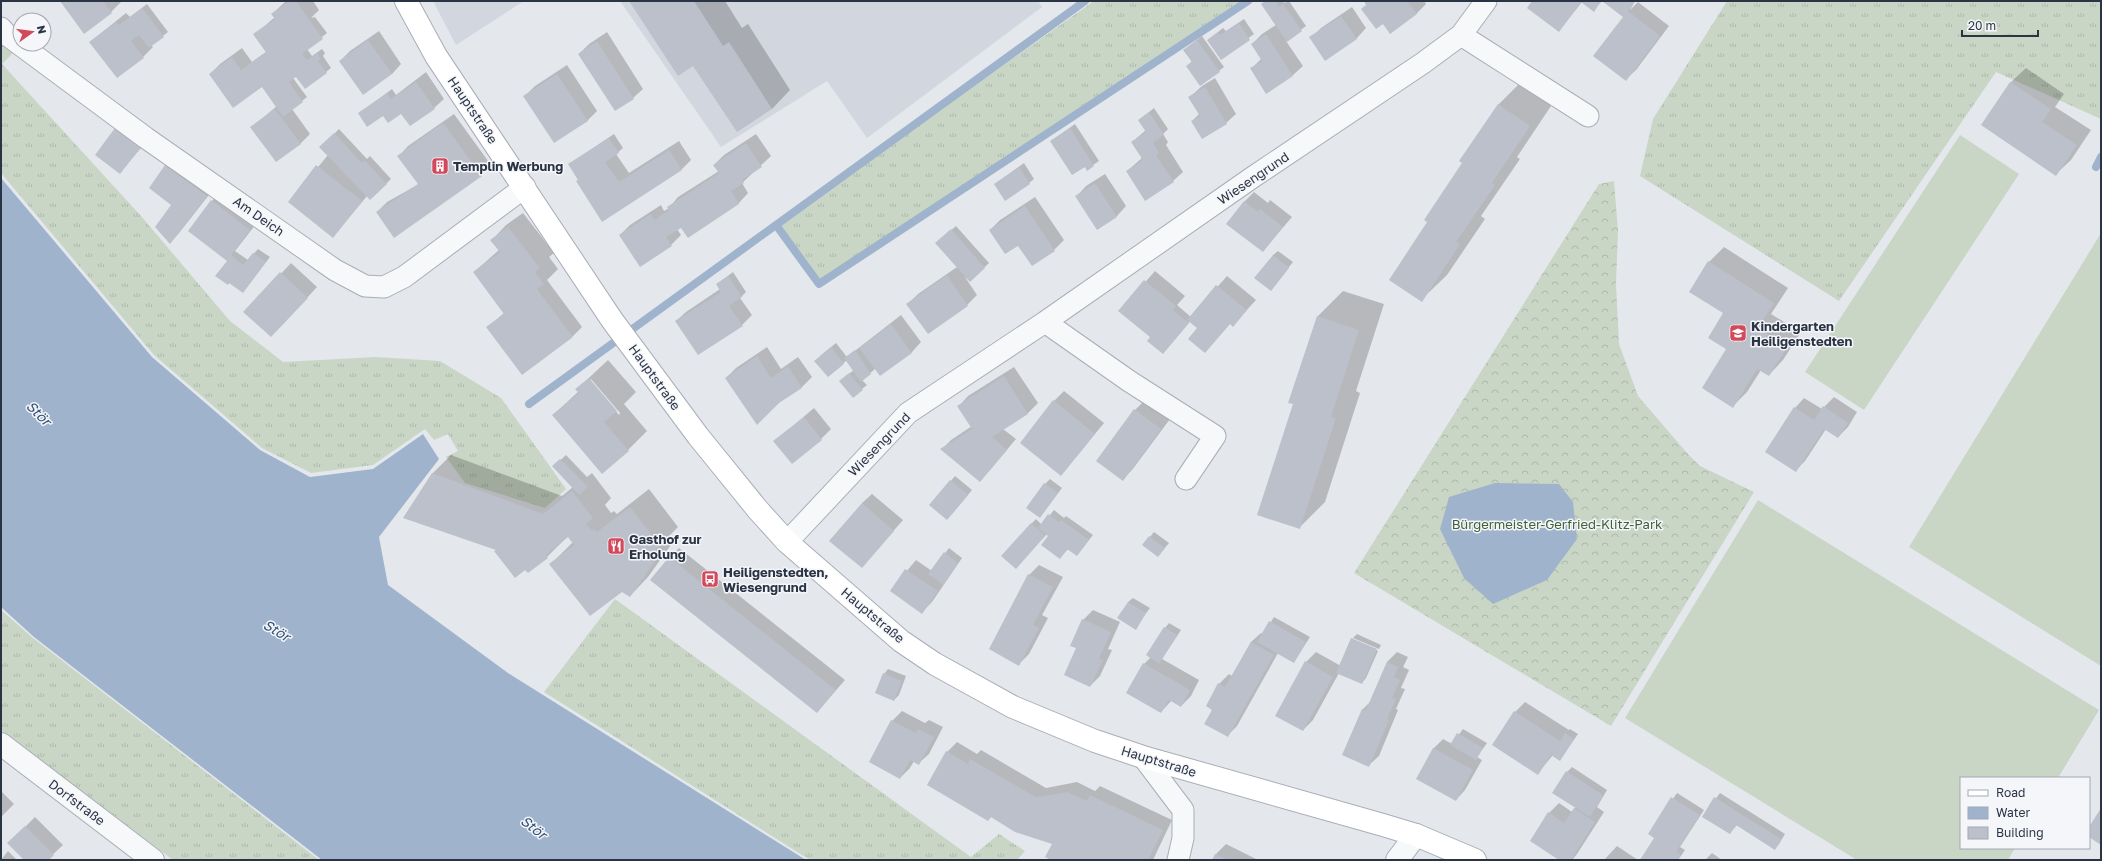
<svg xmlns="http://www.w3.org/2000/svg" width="2102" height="861" viewBox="0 0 2102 861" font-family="'Golos Text',sans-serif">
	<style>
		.built { fill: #d2d6de }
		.grass { fill: url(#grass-tufts) }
		.forest { fill: url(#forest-crowns) }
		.pitch { fill: #c9d6c5 }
		.water { fill: #9fb4cc }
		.shadow { fill: #0003; fill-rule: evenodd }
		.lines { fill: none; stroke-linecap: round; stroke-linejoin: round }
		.stream { stroke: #9fb4cc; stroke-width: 8 }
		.building { fill: #bbc0ca }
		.minor-casing { stroke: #a9aeb7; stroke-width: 23 }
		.tertiary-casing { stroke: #a9aeb7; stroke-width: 24 }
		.secondary-casing { stroke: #a9aeb7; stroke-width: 24 }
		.minor { stroke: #f7f8fa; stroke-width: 21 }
		.tertiary { stroke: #f7f8fa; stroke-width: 22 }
		.secondary { stroke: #fff; stroke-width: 22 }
		.labels { text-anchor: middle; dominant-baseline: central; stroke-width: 3; stroke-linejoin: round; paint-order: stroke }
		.street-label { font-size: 13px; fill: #2b3445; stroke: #f4f6f9 }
		.poi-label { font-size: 13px; font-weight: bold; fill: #2b3445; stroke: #f4f6f9; text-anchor: start }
		.park-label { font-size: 13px; fill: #3f6138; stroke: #f4f6f9 }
		.water-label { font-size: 14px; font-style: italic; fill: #34527a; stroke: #f4f6f9 }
	</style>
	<defs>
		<pattern id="grass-tufts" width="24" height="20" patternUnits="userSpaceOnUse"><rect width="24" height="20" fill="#c9d6c5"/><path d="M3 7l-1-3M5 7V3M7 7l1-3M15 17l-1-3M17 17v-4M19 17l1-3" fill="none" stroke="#adb8ab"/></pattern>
		<pattern id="forest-crowns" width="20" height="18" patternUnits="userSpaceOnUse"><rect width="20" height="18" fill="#c9d6c5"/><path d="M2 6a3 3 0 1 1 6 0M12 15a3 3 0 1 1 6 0" fill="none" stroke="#adb8ab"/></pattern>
	</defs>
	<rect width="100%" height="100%" fill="#e4e7ec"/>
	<path class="built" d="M433,1H524L456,45Z
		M620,1H1038L1042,7L867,138L827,81L721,147Z"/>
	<path class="grass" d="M1094,1H1244L820,281L779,224Z
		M1727,1H2101V119L1996,72L1839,301L1640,176L1653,119Z
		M1,38L14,52L2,64L141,216L230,321L283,362L376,357L440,361L501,398L566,489L545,508L465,483L446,457L458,451L448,434L434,440L425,429L373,465L311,473L262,448L154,355L1,173Z
		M615,599L971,857L999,834L1025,851L1017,860H810L544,692Z
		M1,610L33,638L319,860H173L1,730Z"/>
	<path class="forest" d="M1614,181L1618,231L1616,284L1619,344L1638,396L1687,453L1700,466L1754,492L1611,726L1354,573L1599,184Z"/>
	<path class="pitch" d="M1960,135L2019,174L1864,410L1805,372Z
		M2101,233V666L1909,547Z
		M1758,500L2099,710L2058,778H1961V848H2015L2008,860H1857L1625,718Z"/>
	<path class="water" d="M1,178L152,357L260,450L310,477L373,469L423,434L439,459L379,537L388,585L508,673L806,860H322L34,637L1,607Z
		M1495,483L1559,484L1573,502L1577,539L1547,580L1493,604L1464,578L1440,529L1449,497Z"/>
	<path class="shadow" d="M61,1H120L121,2L111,12Z
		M286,1H313L319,10L311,18L315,17L327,33L307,49L312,56L322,49L325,53L323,56L331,68L326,72L297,75L293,78L307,97L292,109L310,134L300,144L252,127L277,106L263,86L210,74L220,64L242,48L252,62L266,52L254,35L275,17L272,14Z
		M630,1H725L742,28L748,24L790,90L772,109L694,64Z
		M1265,1H1283L1284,3L1289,1L1306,26L1286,41L1303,66L1293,75L1267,93L1251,69L1262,58L1252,44L1262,34L1276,25L1262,4Z
		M1365,1H1424L1426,4L1416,14L1367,4Z
		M1533,1H1602L1594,10L1582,2L1559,31Z
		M1604,1H1635L1630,10L1638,2L1669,26L1636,70L1626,79L1627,14Z
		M147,4L168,32L151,45L153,47L143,57L90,42L126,13L130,17Z
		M1352,7L1366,28L1357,38L1326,59L1311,38L1321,28Z
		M1244,19L1254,34L1221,58L1208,40L1223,28L1226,31Z
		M379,31L401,64L392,74L340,61L350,51Z
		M607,32L643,89L633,98L579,54L589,44Z
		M1202,36L1224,67L1201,85L1202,86L1215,78L1236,114L1226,123L1192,121L1199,114L1190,97L1202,86L1187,66L1192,61L1184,50Z
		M567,65L597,111L587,121L525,96L535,86Z
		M2026,68L2064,94L2055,107L2091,130L2071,160L2056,174L1982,125L2011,82Z
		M426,72L444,99L434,108L383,115L360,113L392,89L396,95Z
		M1524,79L1555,100L1517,157L1520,159L1481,216L1485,219L1447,275L1421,300L1428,222L1498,105Z
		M1154,108L1168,129L1163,134L1168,142L1166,145L1183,172L1173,181L1127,171L1142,158L1132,142L1146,130L1139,120Z
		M454,114L491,165L481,175L436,208L377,212L387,202L419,184L399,156L408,146Z
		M1075,124L1099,161L1087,169L1085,166L1051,141Z
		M339,129L367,159L370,156L391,179L370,199L367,196L333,237L289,202L328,155L321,147Z
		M614,134L623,148L616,154L629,173L679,141L691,160L681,170L602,220L569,164Z
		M756,134L771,156L742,183L748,193L739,203L681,227L677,229L681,235L671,245L620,235L630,225L661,205L664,211L669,208L678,197L719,171L714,165L724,155Z
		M150,137L120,173L97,155Z
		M176,156L216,186L179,233L170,243L172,204L166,166Z
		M1024,163L1034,179L1029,183L995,184Z
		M1105,174L1126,206L1117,216L1098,228L1077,196L1086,186Z
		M221,191L259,220L235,251L248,260L258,249L270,257L243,292L228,260L212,201Z
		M1254,192L1268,203L1270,200L1292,217L1263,251L1244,202Z
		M1035,197L1064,240L1054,250L1019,244L990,230L1000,220Z
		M523,213L554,253L549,257L558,269L547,280L582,327L573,336L488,327L504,313L474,272L499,250L492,240L506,225Z
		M956,226L989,263L970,281L965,277L977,295L967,305L928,333L908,304L918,294L957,267L941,239Z
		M1724,247L1788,288L1771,314L1801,332L1783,360L1769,375L1761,370L1747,392L1732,407L1725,313L1709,262Z
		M1278,251L1293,262L1271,290L1273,255Z
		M291,263L317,287L281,326L245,312Z
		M1155,271L1185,296L1177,305L1191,317L1227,276L1256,300L1233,325L1230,323L1198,328L1190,321L1167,348L1120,311Z
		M733,272L746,292L740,298L752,315L742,325L676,321L686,312L720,289L717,284Z
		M1343,291L1384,304L1356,391L1360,393L1325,502L1299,528L1294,404L1317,317Z
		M901,315L921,342L912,352L880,375L875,369L862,380L867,385L862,389L845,377L854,370L847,360L828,376L820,356L836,343L847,357Z
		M767,347L781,369L798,357L812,377L802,387L778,402L726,378L736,368Z
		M608,360L636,392L624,404L647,431L628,450L553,415L579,391L577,389ZM591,379L620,413L619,415L590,380Z
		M1014,367L1038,403L1028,413L1003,429L1016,439L989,471L942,449L951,440L972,426L959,406L968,396Z
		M1064,391L1104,423L1061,475L1054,401Z
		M1834,397L1857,412L1848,427L1838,437L1826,429L1805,461L1795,471V408L1804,398L1822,409Z
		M1145,400L1170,419L1132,470L1123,479L1135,410Z
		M814,408L831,429L821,439L774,442Z
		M451,455L562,496L573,487L554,466L566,455L587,477L592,473L611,498L605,505L611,513L614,511L617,514L649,489L678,527L668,537L673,542L648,577L630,596L622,590L551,564L573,542L568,536L547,557L498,549L432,474Z
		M955,476L972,490L952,514L931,505Z
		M1050,479L1062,488L1040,517L1045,484Z
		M872,494L903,520L862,567V503Z
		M1054,510L1064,518L1066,516L1093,535L1077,555L1068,549L1060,558L1047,534L1020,563L1031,524L1036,519L1042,525Z
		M1154,532L1169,543L1158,556L1150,537Z
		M679,548L845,680L817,712L669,558Z
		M949,548L962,558L932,602L922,612L891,590L916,560L932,571Z
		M1039,565L1063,577L1042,615L1048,618L1029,654L1019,664L1029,575Z
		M1133,598L1150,608L1135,628L1128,602Z
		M1093,610L1120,622L1108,649L1112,650L1100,676L1090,686L1077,648L1083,620Z
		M1274,617L1310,637L1294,662L1278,653L1237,726L1227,736L1214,710L1219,684L1229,674L1232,676L1251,642L1261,633L1263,634Z
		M1169,623L1181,630L1162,659L1199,680L1191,696L1181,706L1172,700L1161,712L1144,664L1151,657L1165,628Z
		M1357,634L1381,645L1379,649L1353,638Z
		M1353,638V640L1378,651L1366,678L1362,683L1339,673L1313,720L1303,730L1306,662L1316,652L1341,666Z
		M1397,652L1408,657L1403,667L1409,670L1401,688L1405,689L1396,709L1398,710L1379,756L1369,765L1363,709L1370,702L1387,662Z
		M888,669L906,676L899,695L894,700L884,674Z
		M1525,702L1569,730L1570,729L1578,734L1560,760L1553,755L1538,773L1493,745L1515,712Z
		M902,711L925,723L929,720L943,727L929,754L919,763L914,761L910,768L900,778L892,721Z
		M1463,729L1487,743L1477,757L1482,760L1465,790L1456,800L1433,749L1443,739L1452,744Z
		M957,742L977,754L981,750L1046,788L1077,782L1095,791L1100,786L1172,820L1153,860H1053V843L992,816L988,820L947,752Z
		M1572,767L1607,790L1597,807L1604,812L1577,854L1572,860H1561L1549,813L1559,803L1572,812L1576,807L1567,772Z
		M1,791L14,804L1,817Z
		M1677,793L1704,810L1680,847L1685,850L1678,860H1640L1656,838L1649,834Z
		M1720,793L1785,834L1779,844L1775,849L1737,825L1730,833L1703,816Z
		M35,817L63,845L47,860H25L9,843Z
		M1226,844L1258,860H1213L1216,854Z
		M1617,846L1638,860H1604Z
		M8,851L17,860H1Z
		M1712,853L1722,860H1705Z"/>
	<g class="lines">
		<path class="stream" d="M2096,167L2101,157
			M776,225L819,284L1248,1
			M529,404L1085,1"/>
	</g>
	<path class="building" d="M60,1H103L112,13L84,34Z
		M289,1H296L323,39L302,54L307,60L317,53L321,59L318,61L327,73L305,89L296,77L289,82L303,102L283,117L262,87L233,108L209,74L232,57L241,70L266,52L253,34L275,19L271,14Z
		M629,1H694L723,46L729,42L772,109L737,132L693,66L678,76Z
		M1265,1H1275L1279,7L1283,4L1302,31L1287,42L1261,4Z
		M1364,1H1407L1417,14L1390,34L1383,24L1376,29L1361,9L1366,5Z
		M1532,1H1601L1594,12L1581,2L1559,32L1527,8Z
		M1602,1H1635L1628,11L1660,36L1626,81L1593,56L1623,17Z
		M142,8L164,37L149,48L139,35L131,41L144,58L117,78L89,42L116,22L119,25Z
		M1341,16L1357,39L1325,61L1309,37Z
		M1239,23L1250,40L1221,60L1207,40L1218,32L1220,35Z
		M1266,34L1293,76L1266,94L1250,68L1262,61L1251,44Z
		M368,40L392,74L363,95L339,61Z
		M1197,40L1220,72L1200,86L1186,66L1192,62L1183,50Z
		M597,41L634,99L615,111L578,54Z
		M557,74L588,121L554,143L523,96Z
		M416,82L435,109L410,126L401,114L388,123L383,116L367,127L358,113L387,93L391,99Z
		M2010,82L2051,109L2042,122L2077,145L2056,176L1981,125Z
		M1205,87L1227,124L1202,139L1191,121L1200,116L1188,97Z
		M1498,104L1530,126L1492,183L1495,185L1456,242L1460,244L1422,302L1389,280L1427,222L1424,220L1462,163L1459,161Z
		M275,109L301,144L276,162L250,127Z
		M1149,112L1164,135L1153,142L1159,153L1156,155L1174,182L1145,201L1126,171L1143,160L1131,142L1146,132L1138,120Z
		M443,123L482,176L394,238L376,212L418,184L397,156Z
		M115,128L141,147L120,174L95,155Z
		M1070,128L1094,166L1087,171L1085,167L1072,175L1050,141Z
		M334,133L362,163L364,160L387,184L370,200L319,147Z
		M609,138L619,153L605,162L619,182L669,150L682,170L602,222L576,181L578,180L568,164Z
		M746,143L762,167L742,180L744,183L731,191L739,204L688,238L681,228L666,237L672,246L640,267L619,235L651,214L654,220L669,210L667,207L719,173L713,165Z
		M165,165L207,196L170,244L155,227L171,205L149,188Z
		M316,165L362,201L333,238L288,202Z
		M1019,167L1030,184L1005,201L994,184Z
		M1095,183L1117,217L1097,230L1075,196Z
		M211,200L250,230L231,255L243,265L253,253L266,262L243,293L229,283L228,285L215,276L227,261L188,231Z
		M1244,201L1258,212L1260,209L1283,227L1263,252L1226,224Z
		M1025,206L1055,251L1032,266L1018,246L1005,254L989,230Z
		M508,227L540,268L535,272L544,284L537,289L573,337L522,375L486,327L504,314L473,272L500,252L490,240Z
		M951,229L985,268L970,282L935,243Z
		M1273,255L1289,268L1271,291L1254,278Z
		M1708,261L1774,303L1758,328L1787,347L1769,376L1757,369L1733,408L1702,388L1726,349L1708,338L1723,313L1689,292Z
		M280,272L308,298L271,337L243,312Z
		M947,275L968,306L928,334L906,304Z
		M728,276L742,297L729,306L743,326L698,355L675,321L721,292L716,284Z
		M1144,280L1176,306L1173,310L1189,323L1163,354L1147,341L1150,337L1118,311Z
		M1216,285L1247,310L1233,327L1230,324L1205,353L1188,339L1197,328L1187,320Z
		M1317,316L1359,330L1331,417L1336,418L1300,529L1257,515L1293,404L1288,403Z
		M891,324L912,353L880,376L859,348Z
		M831,347L844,364L828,377L814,361Z
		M855,350L871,374L861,382L844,358Z
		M757,356L771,378L788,366L802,388L779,403L757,425L725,378Z
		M849,373L863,390L853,398L839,381Z
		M1004,376L1028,414L992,437L1007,450L980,482L940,449L972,429L957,406Z
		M589,378L617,411L604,422L629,451L602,474L552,415L579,393L575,389Z
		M1053,400L1095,434L1061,476L1020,443Z
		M1823,406L1848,423L1838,438L1824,429L1796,472L1765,452L1794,407L1814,420Z
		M1134,409L1161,429L1123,481L1096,461Z
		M804,417L822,440L792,464L773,441Z
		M560,459L588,487L579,495L552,466Z
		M432,473L543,514L572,491L593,518L586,524L592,531L594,529L597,532L630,507L660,546L649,555L655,561L630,597L622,592L590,616L549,564L574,545L568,537L546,555L548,558L528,573L525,570L515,578L494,551L496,550L403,518Z
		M950,480L968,495L947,520L929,505Z
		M1044,483L1058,493L1040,518L1026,508Z
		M862,503L894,531L862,568L829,541Z
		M1048,514L1059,522L1061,520L1089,540L1077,556L1067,549L1060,559L1041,545L1048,536L1038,528Z
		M1031,523L1045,536L1016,569L1001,556Z
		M1149,536L1165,548L1158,557L1142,545Z
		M944,552L958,563L943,585L928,574Z
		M669,557L836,690L817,713L650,580Z
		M905,569L938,591L922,614L890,591Z
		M1028,574L1053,587L1033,625L1039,628L1019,666L989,649Z
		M1128,602L1146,613L1136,630L1117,618Z
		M1082,619L1111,632L1099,659L1103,660L1090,687L1064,675L1076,648L1070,646Z
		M1269,621L1306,642L1294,663L1257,642Z
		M1164,627L1177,635L1159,664L1146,655Z
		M1351,638L1377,649L1362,684L1336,673Z
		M1251,642L1274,655L1228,737L1204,724L1212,710L1206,706L1218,683L1225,687Z
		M1305,661L1333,677L1303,731L1275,716Z
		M1387,662L1398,667L1394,677L1400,680L1392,698L1396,699L1387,719L1389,720L1369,767L1342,755L1362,709L1366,710Z
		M1143,663L1190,690L1181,707L1169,700L1161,713L1126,693Z
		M883,673L902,681L894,701L875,693Z
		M1514,711L1560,741L1565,733L1574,739L1560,761L1551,755L1538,775L1492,745Z
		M891,720L916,733L918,729L934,737L919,765L910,760L900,779L869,762Z
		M1457,733L1483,748L1476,760L1450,745Z
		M1433,748L1473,770L1456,801L1416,779Z
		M946,751L968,764L970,759L1036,797L1067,792L1087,801L1090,795L1163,830L1148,860H1051L1045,857L1052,844L1015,832L991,817L988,821L927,785Z
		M1566,771L1603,795L1590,817L1552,793Z
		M1671,797L1700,815L1676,852L1681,855L1677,860H1640L1654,838L1648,834Z
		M1714,797L1781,839L1775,850L1736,825L1730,834L1702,817Z
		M1574,808L1595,822L1571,860H1559L1530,841L1548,812L1564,823Z
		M2101,808V845L2089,837V827Z
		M25,826L54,855L49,860H24L7,843Z
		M1215,854L1228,860H1212Z"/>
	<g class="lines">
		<defs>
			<path id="minor" d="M1,28L7,35L146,138L335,270L365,286L384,287L404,277L525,187
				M1461,35L1588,116
				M1045,322L1129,381L1215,436L1186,479
				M787,542L908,413L1045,322L1253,177L1423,63L1461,35L1486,1
				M1143,757L1183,810V838L1178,860"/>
			<path id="tertiary" d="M1,744L153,860
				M1397,860L1416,835"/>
			<path id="secondary" d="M406,1L436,56L612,320L698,436L758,510L787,542L901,641L935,664L1013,707L1095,741L1143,757L1383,825L1416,835L1475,860"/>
		</defs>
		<use href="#minor" class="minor-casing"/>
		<use href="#tertiary" class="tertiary-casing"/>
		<use href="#secondary" class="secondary-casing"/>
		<use href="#minor" class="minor"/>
		<use href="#tertiary" class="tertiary"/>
		<use href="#secondary" class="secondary"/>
	</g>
	<defs>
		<symbol id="building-square" viewBox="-11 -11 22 22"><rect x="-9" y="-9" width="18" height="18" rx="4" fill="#d1495b" stroke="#f4f6f9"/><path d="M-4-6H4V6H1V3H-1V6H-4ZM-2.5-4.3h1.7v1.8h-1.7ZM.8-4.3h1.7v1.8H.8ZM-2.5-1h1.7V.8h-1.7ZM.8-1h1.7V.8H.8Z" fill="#fff"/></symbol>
		<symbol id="school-square" viewBox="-11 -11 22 22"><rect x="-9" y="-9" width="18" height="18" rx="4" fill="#d1495b" stroke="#f4f6f9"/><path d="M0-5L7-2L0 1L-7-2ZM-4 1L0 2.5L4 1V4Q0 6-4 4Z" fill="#fff"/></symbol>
		<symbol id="restaurant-square" viewBox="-11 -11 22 22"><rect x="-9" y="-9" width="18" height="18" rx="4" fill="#d1495b" stroke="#f4f6f9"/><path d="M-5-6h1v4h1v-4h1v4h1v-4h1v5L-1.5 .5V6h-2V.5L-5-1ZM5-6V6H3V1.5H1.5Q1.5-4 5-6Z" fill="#fff"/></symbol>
		<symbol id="bus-square" viewBox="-11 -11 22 22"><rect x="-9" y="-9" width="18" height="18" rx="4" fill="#d1495b" stroke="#f4f6f9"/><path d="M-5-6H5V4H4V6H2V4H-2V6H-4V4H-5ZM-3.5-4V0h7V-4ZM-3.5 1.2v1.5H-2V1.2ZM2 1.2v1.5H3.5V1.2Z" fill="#fff"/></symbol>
	</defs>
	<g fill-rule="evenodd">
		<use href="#building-square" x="430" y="156" width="20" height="20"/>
		<use href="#school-square" x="1728" y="323" width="20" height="20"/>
		<use href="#restaurant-square" x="606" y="536" width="20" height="20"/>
		<use href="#bus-square" x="700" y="569" width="20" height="20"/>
	</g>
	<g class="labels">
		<g class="street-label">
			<text transform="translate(473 110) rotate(56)">Hauptstraße</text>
			<text transform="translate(1253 178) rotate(-34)">Wiesengrund</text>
			<text transform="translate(259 216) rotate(35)">Am Deich</text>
			<text transform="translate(655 377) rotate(54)">Hauptstraße</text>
			<text transform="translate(879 444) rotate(-46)">Wiesengrund</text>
			<text transform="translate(873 615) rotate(40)">Hauptstraße</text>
			<text transform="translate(1159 761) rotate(17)">Hauptstraße</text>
			<text transform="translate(77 802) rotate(37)">Dorfstraße</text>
		</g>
		<g class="poi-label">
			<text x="453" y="166">Templin Werbung</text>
			<text x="1751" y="326">Kindergarten<tspan x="1751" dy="15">Heiligenstedten</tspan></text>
			<text x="629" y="539">Gasthof zur<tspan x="629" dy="15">Erholung</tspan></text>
			<text x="723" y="572">Heiligenstedten,<tspan x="723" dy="15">Wiesengrund</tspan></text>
		</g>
		<g class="park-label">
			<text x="1557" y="524">Bürgermeister-Gerfried-Klitz-Park</text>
		</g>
		<g class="water-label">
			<text transform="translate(39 413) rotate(45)">Stör</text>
			<text transform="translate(277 630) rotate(31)">Stör</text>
			<text transform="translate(534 827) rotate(38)">Stör</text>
		</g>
	</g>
	<rect width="2102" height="861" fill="none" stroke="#2b3445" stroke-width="4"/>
	<rect x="1960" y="777" width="130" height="72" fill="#f4f6f9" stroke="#a4a8b1"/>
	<rect x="1968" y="790" width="20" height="6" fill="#ffffff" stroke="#a4a8b1"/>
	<text x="1996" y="797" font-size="12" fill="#2b3445">Road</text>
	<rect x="1968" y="807" width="20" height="12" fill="#9fb4cc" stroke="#a4a8b1"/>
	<text x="1996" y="817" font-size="12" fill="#2b3445">Water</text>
	<rect x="1968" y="827" width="20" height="12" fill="#bbc0ca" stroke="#a4a8b1"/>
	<text x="1996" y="837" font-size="12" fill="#2b3445">Building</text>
	<g transform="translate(32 32) rotate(76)"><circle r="19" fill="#f4f6f9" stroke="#a4a8b1"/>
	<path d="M0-3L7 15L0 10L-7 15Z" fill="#d1495b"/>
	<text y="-6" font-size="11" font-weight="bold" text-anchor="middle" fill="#2b3445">N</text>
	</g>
	<path d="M1962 30v6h76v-6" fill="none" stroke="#2b3445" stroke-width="2"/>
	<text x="1968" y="30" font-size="12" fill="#2b3445" stroke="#f4f6f9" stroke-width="3" paint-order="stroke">20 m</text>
</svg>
